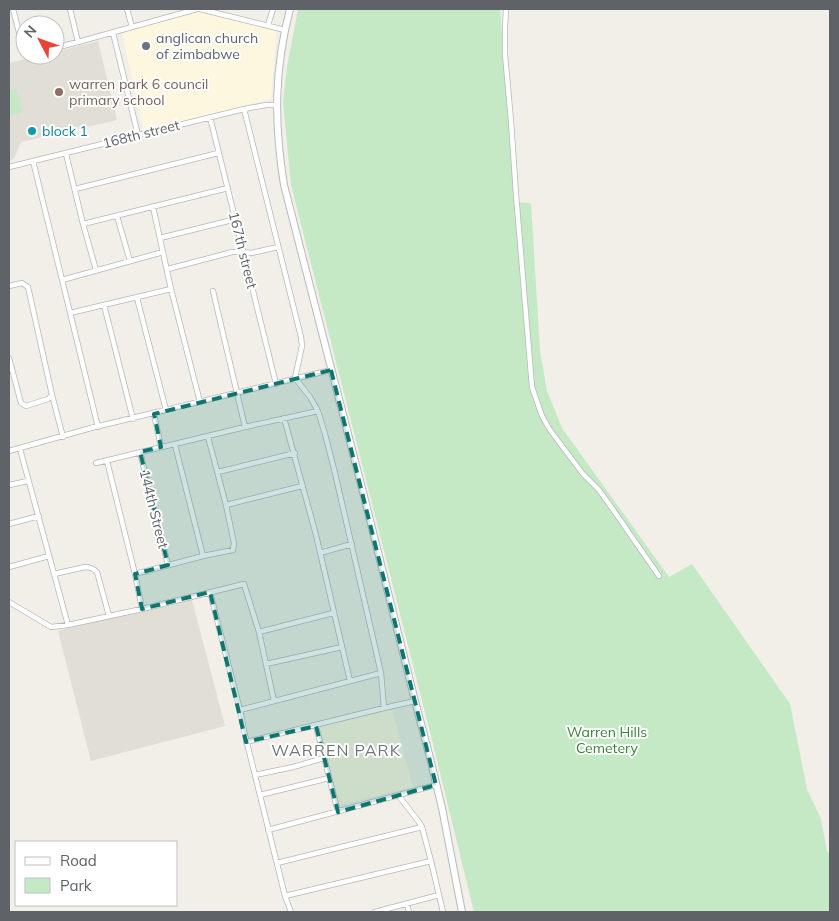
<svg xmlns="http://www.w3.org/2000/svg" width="839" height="921" viewBox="0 0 839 921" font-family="Mulish,sans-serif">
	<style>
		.commercial { fill: #fef7e0 }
		.education { fill: #e1ded6 }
		.green { fill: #c5e8c5 }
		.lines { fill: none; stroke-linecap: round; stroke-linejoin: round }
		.street-casing { stroke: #b5b8bc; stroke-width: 6 }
		.secondary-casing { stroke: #b6babf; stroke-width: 8 }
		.street { stroke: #fff; stroke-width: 4.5 }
		.secondary { stroke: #fff; stroke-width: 6 }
		.marked { fill: #0f766e; fill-opacity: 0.2; stroke: #0f766e; stroke-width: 4; stroke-dasharray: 10 6; stroke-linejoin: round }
		.worship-dot { fill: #6b7280; stroke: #fff; stroke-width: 2 }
		.education-dot { fill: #8d6e63; stroke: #fff; stroke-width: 2 }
		.culture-dot { fill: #0f9aa8; stroke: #fff; stroke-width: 2 }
		.labels { text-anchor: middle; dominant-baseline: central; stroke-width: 4; stroke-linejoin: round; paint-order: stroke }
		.worship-label { font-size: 14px; fill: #5b616d; stroke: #fff; text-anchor: start }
		.education-label { font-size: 14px; fill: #785e54; stroke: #fff; text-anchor: start }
		.culture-label { font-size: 14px; fill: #0d838f; stroke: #fff; text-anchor: start }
		.street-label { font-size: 14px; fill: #5f6368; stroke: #fff }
		.park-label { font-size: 14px; fill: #348238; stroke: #fff }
		.quarter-label { font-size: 16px; letter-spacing: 1px; fill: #70757a; stroke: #fff }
	</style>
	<rect width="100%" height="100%" fill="#f1efe8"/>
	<path class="commercial" d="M198,9L267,24L276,31L271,99L243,106L245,113L230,112L144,133L122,33Z
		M390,703L413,787L334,806L314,724Z"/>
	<path class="education" d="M98,41L117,120L21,142L14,159L9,161V63L42,55H55V52Z
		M191,596L225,726L91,761L58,631Z"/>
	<path class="green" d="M298,9H500L516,202L531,203L540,351L547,391L562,428L669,577L692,564L790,704L807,789L821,819L827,851L830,855V912H474L431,736L291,185L283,102L287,67Z
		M16,89L22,112L10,115L9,91Z"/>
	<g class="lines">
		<defs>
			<path id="street" d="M13,9L24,52L25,53
				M70,9L78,42
				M127,9L132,27
				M200,9L285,30
				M506,9L505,27V54L511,121L516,194L532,387L542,416L550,430L583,474L599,490L614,511L659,576
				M268,25L273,9
				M113,33L138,135
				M55,48L78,42L197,9
				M210,117L276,384
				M66,154L83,224L228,188
				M33,161L98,427
				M9,167L244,109L266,105H276
				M75,189L218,153
				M153,207L171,289L200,402
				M117,216L130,261
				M83,224L96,270
				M160,238L236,219
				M168,269L232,252H241L251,253L278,247
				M62,280L163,252
				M9,286L22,283L28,287L52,395L48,399L26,406L21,403L9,358
				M213,291L245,427
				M137,298L166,410
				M104,305L133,419
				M70,313L171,289
				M52,395L63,437
				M318,411L325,434L335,473L381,673L384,708
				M154,414L161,447
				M284,418L316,535L350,681
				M175,445L203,556
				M20,449L68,625
				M9,451L91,428L331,370
				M140,452L168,565
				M107,461L135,574L142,609
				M96,463L245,427L318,411L310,397L295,378L302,346L301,337L244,109
				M218,472L295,453
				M9,485L28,481
				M226,505L302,486
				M9,524L39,516
				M320,553L352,544
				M9,567L49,556
				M54,574L85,567C90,567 93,568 97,572L109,616
				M135,574L203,556L233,550L234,543L226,505L208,437
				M210,592L240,710L381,673
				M9,602L51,627L68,625L142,609L244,584L259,632L274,701
				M259,632L333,613
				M266,664L342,647
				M240,710L245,735L285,896L291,912
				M316,726L338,812
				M246,742L384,708L415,701
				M255,775L293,767L324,758
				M260,795L329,778
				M268,830L436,785
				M431,861L443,912
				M277,863L422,827
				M285,896L431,861L422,827L419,822L398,795
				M407,904L409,912
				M375,912L439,895"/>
			<path id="secondary" d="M290,9C274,70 274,123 284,185L365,500L415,701L429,754L442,808L462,912"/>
		</defs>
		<use href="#street" class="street-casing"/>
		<use href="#secondary" class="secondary-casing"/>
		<use href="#street" class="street"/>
		<use href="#secondary" class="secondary"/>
	</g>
	<path class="marked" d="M331,370L436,785L338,812L316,726L246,742L210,592L142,609L135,574L168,565L140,452L161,447L154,414Z"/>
	<circle class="worship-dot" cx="146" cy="46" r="5"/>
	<circle class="education-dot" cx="59" cy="92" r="5"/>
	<circle class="culture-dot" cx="32" cy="131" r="5"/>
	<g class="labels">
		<g class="worship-label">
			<text x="156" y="38">anglican church<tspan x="156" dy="16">of zimbabwe</tspan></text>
		</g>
		<g class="education-label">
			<text x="69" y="84">warren park 6 council<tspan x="69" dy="16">primary school</tspan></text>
		</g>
		<g class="culture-label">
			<text x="42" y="131">block 1</text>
		</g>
		<g class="street-label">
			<text transform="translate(141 134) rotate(-14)">168th street</text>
			<text transform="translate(243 250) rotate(76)">167th street</text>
			<text transform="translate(154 509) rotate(76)">144th Street</text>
		</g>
		<g class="park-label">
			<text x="607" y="732">Warren Hills<tspan x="607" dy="16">Cemetery</tspan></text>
		</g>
		<g class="quarter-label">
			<text x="336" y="750">WARREN PARK</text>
		</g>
	</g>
	<rect width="839" height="921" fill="none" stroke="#5f6368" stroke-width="20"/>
	<rect x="15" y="841" width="162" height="65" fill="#ffffff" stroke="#bfc1c3"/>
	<rect x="25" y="857" width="25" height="8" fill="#ffffff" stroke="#bfc1c3"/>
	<text x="60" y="866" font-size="15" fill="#5f6368">Road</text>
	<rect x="25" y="878" width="25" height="15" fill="#c5e8c5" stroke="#bfc1c3"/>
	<text x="60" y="891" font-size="15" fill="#5f6368">Park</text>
	<g transform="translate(40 40) rotate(311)"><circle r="24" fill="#ffffff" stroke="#bfc1c3"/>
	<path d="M0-4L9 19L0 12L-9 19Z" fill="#ea4335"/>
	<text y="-8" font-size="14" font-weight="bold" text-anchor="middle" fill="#5f6368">N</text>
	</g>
</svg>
